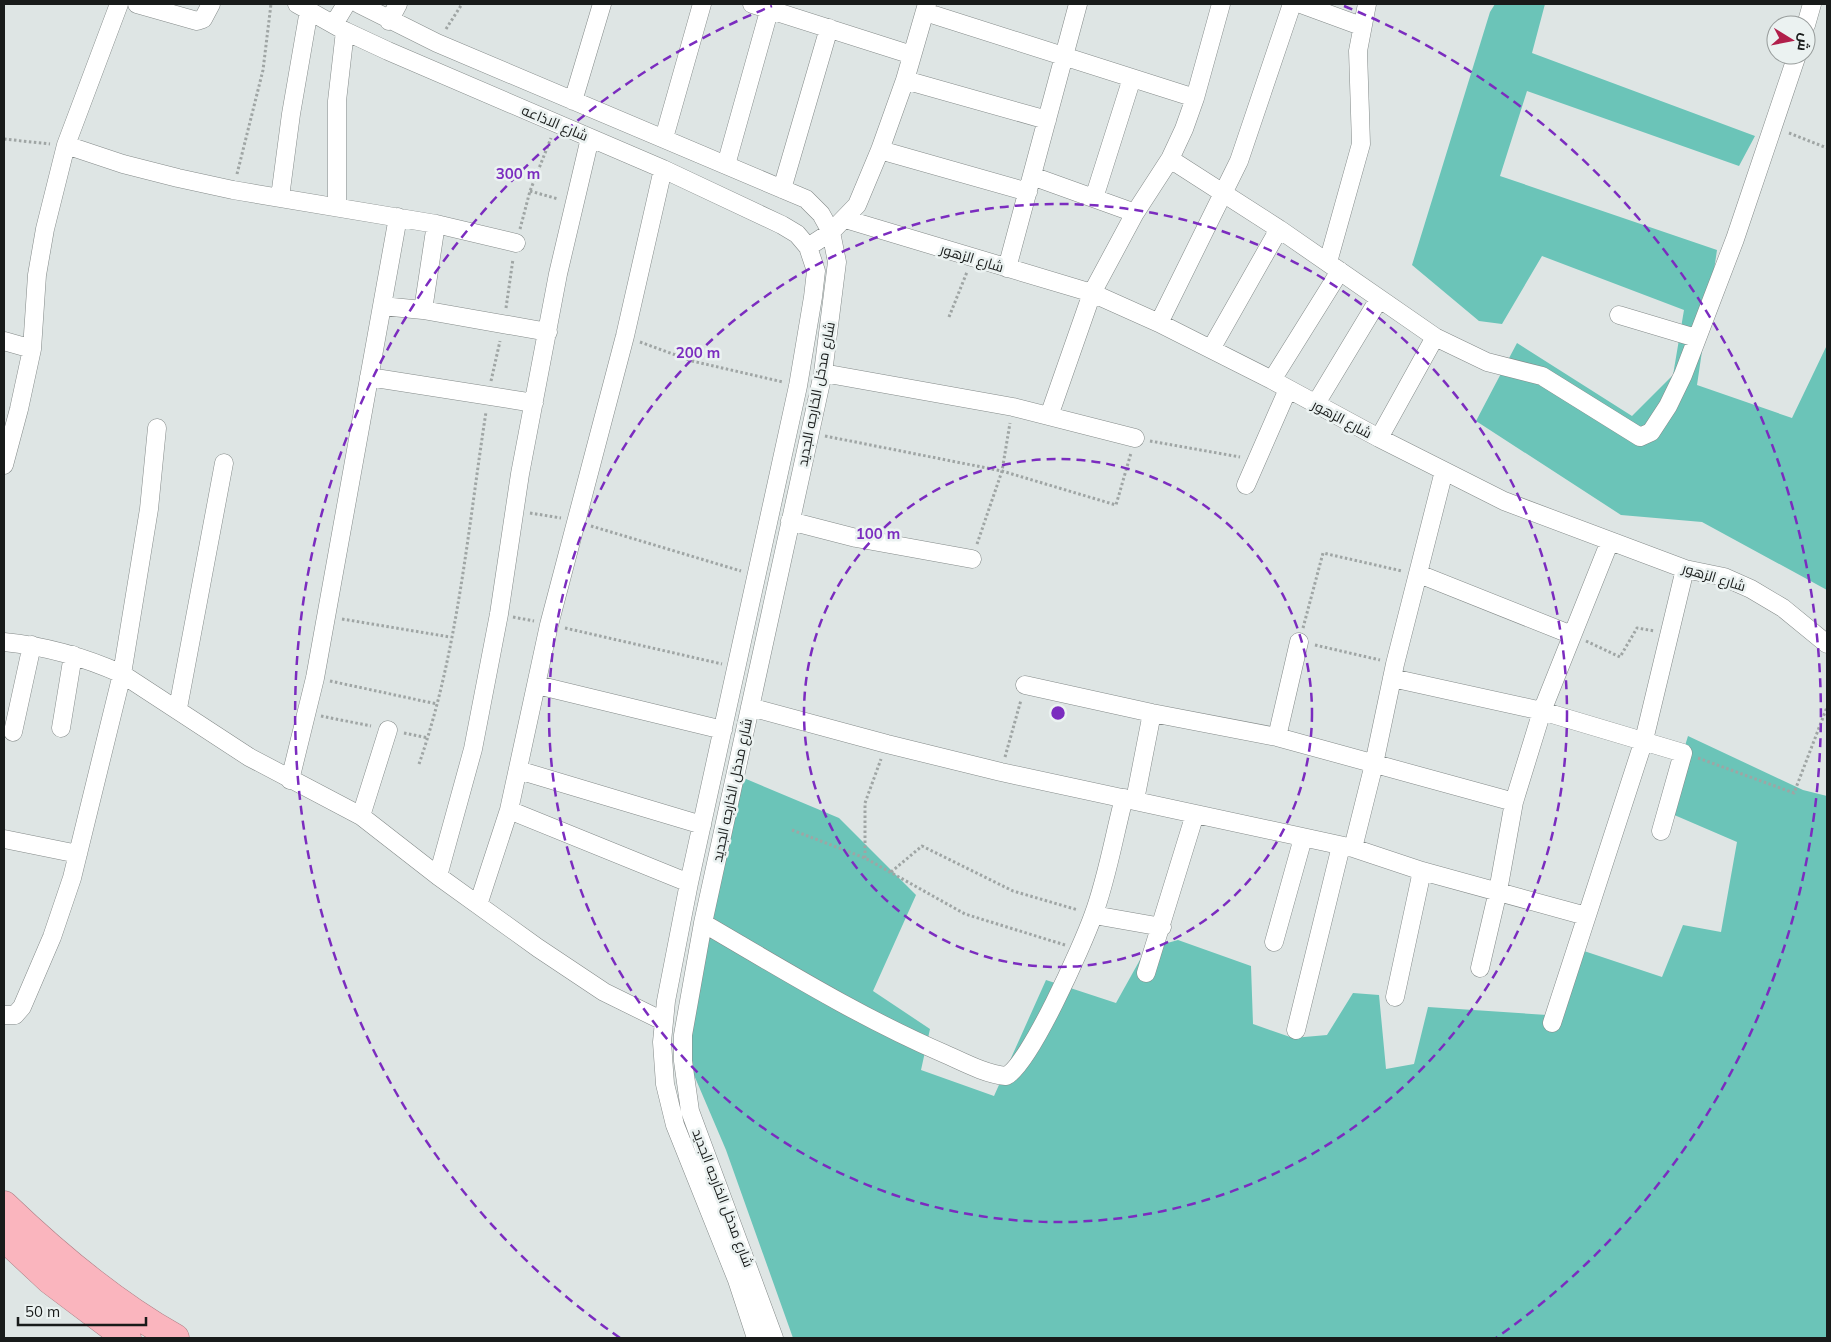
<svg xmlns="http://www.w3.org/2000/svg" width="1831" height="1342" viewBox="0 0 1831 1342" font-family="Mulish,Cairo,sans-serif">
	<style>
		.forest { fill: #6bc4b8 }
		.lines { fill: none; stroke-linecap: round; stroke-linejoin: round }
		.street-casing { stroke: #848a89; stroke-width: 19 }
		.highway-casing { stroke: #ab7f85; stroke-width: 29 }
		.path { stroke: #9fa5a4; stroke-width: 3; stroke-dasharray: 2.5 2.5; stroke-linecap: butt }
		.street { stroke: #fff; stroke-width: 18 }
		.highway { stroke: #fab5be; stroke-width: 28 }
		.ring { fill: none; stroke: #7b2cbf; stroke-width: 2.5; stroke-dasharray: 9 6 }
		.labels { text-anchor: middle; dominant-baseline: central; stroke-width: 5; stroke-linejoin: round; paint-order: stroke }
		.street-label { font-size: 14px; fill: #181b1a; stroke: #ebf2f1 }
		.centre { fill: #7b2cbf; stroke: #ebf2f1; stroke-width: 2.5 }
		.ring-label { font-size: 15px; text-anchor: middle; font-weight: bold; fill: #7b2cbf; stroke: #ebf2f1; stroke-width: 5; stroke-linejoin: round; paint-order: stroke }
	</style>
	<rect width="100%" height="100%" fill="#dee5e4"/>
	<path class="forest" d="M1495,4H1545L1532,53L1755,136L1739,166L1527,91L1500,176L1717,250L1697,385L1792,418L1827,345V590L1702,522L1621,515L1476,421L1517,343L1632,416L1673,375L1684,310L1542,256L1502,324L1479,321L1412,265L1490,12Z
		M1688,736L1803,790L1827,796V1338H793L726,1150L691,1068L682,1010L727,771L839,818L916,895L873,991L930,1029L921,1070L994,1096L1046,980L1116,1003L1146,949L1178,940L1251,966L1253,1024L1293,1038L1327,1035L1353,993L1379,995L1386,1069L1414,1064L1428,1007L1547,1015L1569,946L1662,977L1683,925L1721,932L1737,842L1665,811Z"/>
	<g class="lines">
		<defs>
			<path id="street" d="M137,4L197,21L203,19L211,4
				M297,4L345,31L388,51L663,169L782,225L797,234L808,247L816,271L813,297L798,386L689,883L666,1001L662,1042L665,1084L675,1125L737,1280L756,1338
				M359,4L437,43L806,199L821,214L831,232L837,262L823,373L703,923L683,1035V1061L690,1111L774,1338
				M752,4L912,55
				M1301,4L1361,26
				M925,12L1195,98
				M389,21L398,4
				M334,24L346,4
				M1806,25L1812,4
				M905,80L1047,120
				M573,101L602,4
				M664,138L702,4
				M66,145L123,164L178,178L233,190L436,224L516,243
				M880,150L1028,192
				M1170,159L1279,229L1435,337L1487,362L1542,376L1640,437L1651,432L1668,406L1683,375L1735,239L1797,55
				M726,165L771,4
				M1032,176L1135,213
				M782,189L829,28
				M280,197L291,114L309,10
				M1094,198L1132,78
				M337,206V101L345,31
				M845,219L1092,293L1159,323L1272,380L1379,438L1504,501L1685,569L1724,577L1751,589L1783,608L1827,644
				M808,247L831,232L857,205L880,150L905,80L927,4
				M1328,262L1361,144L1358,51L1367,4
				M1007,268L1078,4
				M382,306L423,310L548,332
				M423,310L436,224
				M1619,315L1696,338
				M1159,323L1239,161L1292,4
				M4,341L32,349
				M1211,349L1279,229
				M823,373L1013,407L1135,438
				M369,377L534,403
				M1272,380L1340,271
				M1315,405L1379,299
				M1049,416L1092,293L1135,213L1170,159L1184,129L1195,98L1221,4
				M1379,438L1435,337
				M4,465L19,409L32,349L37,275L45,229L66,145L119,4
				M1246,485L1288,389
				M790,521L856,538L972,559
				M1419,574L1572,635
				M4,642C45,646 84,657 122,674L249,757L361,816L438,876L538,948L604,992L663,1021
				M1392,678L1542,711L1683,753L1661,831
				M537,685L723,730
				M1025,685L1152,713L1277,737L1514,802
				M750,707L887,744L1001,772L1353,848L1422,871L1586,916
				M178,708L224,463
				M61,728L73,655
				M13,732L32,645
				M1277,737L1299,642
				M518,770L702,825
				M290,780L315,678L398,217
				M1135,800L1152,713
				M509,810L689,883
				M361,816L388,730
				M4,839L78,854
				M1353,848L1374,764L1395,664L1444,471
				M438,876L473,749L499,614L520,474L558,274L590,138
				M478,905L509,810L549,625L625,336L663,169
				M1094,915L1162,927
				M703,923C782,969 861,1018 945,1054C963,1062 985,1074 1006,1076C1029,1066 1083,944 1093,916C1107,879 1114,836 1124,798
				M1274,942L1303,838
				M1480,968L1498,891L1514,802L1542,711L1610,541
				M1146,973L1195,814
				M1395,997L1422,871
				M4,1015H15L22,1007L52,937L72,878L122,674L149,509L157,428
				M1552,1023L1644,740L1685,569
				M1296,1030L1341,846"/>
			<path id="highway" d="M4,1205C56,1255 113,1303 175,1338
				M4,1237L50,1280L127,1338"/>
		</defs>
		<use href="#street" class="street-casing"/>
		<use href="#highway" class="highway-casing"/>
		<path class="path" d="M446,29L462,4
			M1789,133L1827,148
			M4,139L50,144
			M237,174L263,70L271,4
			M530,191L558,199
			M520,229L530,191L551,138
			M506,308L513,259
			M949,317L967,272
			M640,342L692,361L783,382
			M491,381L500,341
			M825,436L1002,471L1116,505L1131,453
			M1150,441L1240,457
			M530,513L561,518
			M591,526L741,571
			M977,544L1002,471L1010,423
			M513,617L534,621
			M342,619L450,637
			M565,628L722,664
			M1303,628L1323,553L1402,571
			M1586,641L1620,657L1637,628L1655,631
			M1315,645L1380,660
			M330,681L437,704
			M321,716L371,726
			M404,733L428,738
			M1005,757L1021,700
			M1698,758L1794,793L1827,707
			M419,764C458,652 468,528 486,412
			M792,830L865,858L965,914L1065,945
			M865,858V803L881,759
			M891,872L922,846L1013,891L1078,910"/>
		<use href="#street" class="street"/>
		<use href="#highway" class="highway"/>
	</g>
	<g class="ring">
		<circle cx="1058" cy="713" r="254"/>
		<circle cx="1058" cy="713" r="509"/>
		<path d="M620 1338A763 763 0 0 1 772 6M1344 6A763 763 0 0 1 1496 1338"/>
	</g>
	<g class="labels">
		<g class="street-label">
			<text transform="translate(555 123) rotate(23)">شارع الاذاعه</text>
			<text transform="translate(972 258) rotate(17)">شارع الزهور</text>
			<text transform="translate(816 394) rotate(-79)">شارع مدخل الخارجه الجديد</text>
			<text transform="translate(1342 419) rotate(28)">شارع الزهور</text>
			<text transform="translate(1714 577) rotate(17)">شارع الزهور</text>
			<text transform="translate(732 790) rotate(-78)">شارع مدخل الخارجه الجديد</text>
			<text transform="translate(723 1198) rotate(69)">شارع مدخل الخارجه الجديد</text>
		</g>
	</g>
	<circle cx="1058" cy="713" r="8" class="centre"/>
	<g class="ring-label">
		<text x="518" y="179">300 m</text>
		<text x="698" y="358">200 m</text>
		<text x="878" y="539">100 m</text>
	</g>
	<rect width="1831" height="1342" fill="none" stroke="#181b1a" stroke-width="10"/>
	<g transform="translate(1791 40) rotate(100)"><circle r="24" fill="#ebf2f1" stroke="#979c9b"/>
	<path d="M0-4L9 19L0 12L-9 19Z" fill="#b11f4b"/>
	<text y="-8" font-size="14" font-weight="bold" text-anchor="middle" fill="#181b1a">ش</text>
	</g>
	<path d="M18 1317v8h128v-8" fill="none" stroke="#181b1a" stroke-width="2.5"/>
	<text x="25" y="1317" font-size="15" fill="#181b1a" stroke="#ebf2f1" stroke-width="4" paint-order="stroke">50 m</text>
</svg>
